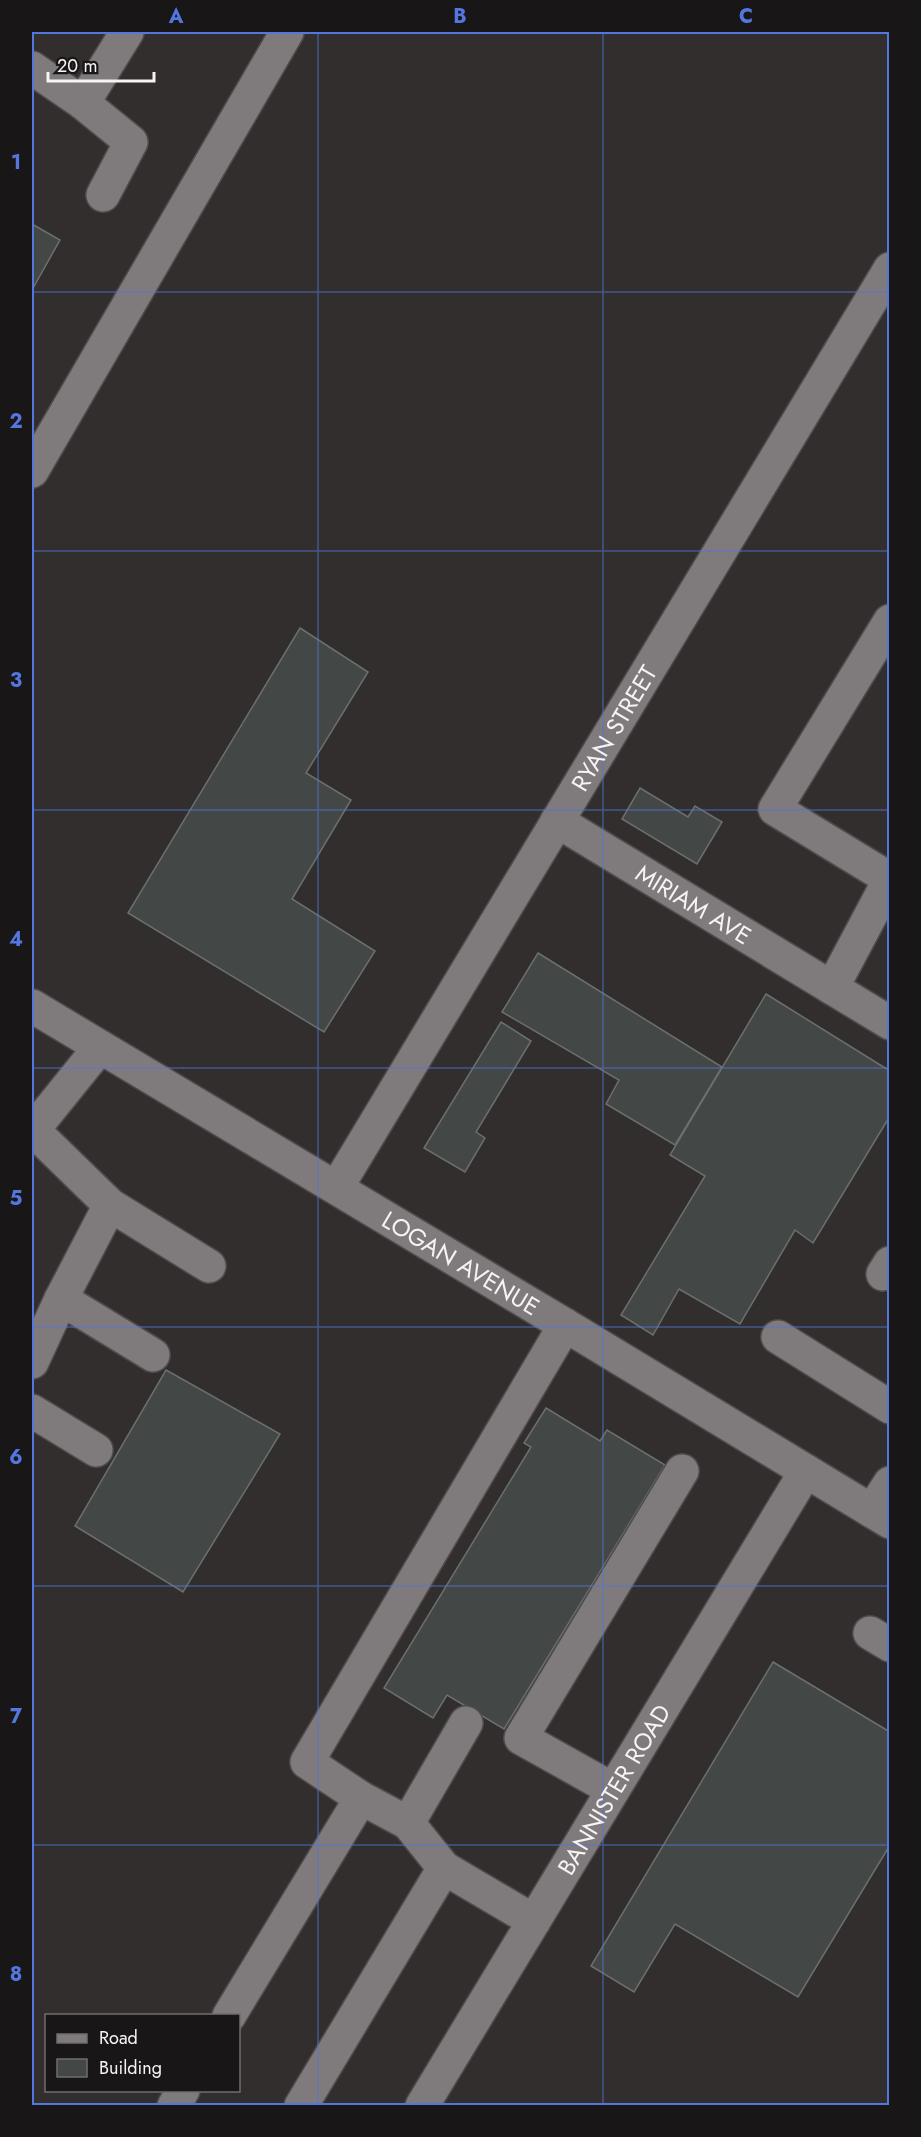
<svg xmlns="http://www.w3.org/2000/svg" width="921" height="2137" viewBox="0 0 921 2137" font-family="Jost,sans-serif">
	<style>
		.building { fill: #434746; stroke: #6b706f; stroke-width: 1.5 }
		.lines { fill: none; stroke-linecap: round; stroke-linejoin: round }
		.minor-casing { stroke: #4f4b4c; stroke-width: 36 }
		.minor { stroke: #7f7a7b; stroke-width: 33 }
		.grid { fill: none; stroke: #5377df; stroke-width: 1.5; stroke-opacity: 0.55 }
		.labels { text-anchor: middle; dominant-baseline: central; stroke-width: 4.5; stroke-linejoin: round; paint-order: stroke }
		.street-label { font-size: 24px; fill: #f6f3f4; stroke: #181617 }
		.neatline { fill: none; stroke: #5377df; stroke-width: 2 }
		.grid-label { font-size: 20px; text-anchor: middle; font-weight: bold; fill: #5377df }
	</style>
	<rect width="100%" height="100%" fill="#322e2e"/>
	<path class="building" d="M32,224L60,240L32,290Z
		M300,628L368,672L306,773L351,800L292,899L375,951L324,1032L128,913Z
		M640,788L688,817L695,806L722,822L697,864L622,819Z
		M538,953L722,1067L675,1145L606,1104L619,1080L502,1012Z
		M766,994L890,1071V1116L813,1243L795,1230L740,1324L679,1289L653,1335L621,1315L705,1176L670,1155Z
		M501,1022L531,1041L476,1132L485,1138L465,1172L424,1148Z
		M166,1370L280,1434L183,1592L75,1526Z
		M546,1408L600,1441L607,1430L665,1465L504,1729L447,1695L433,1718L384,1688L531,1447L524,1443Z
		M773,1662L890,1732V1845L798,1997L675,1924L634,1992L591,1966Z"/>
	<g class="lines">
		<defs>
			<g id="minor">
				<path d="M32,68L83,103"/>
				<path d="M103,195L131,142L83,103L127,32"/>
				<path d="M32,471L287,32"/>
				<path d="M890,621L775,809L890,879"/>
				<path id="s1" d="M557,821L890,1023"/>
				<path d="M832,988L890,879"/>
				<path id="s2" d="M32,1006L565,1325L890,1522"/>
				<path id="s3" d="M337,1187L890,269"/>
				<path d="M110,1205L209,1266"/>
				<path d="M883,1274L890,1263"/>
				<path d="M61,1299L153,1355"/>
				<path d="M778,1337L890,1407"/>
				<path d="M32,1362L61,1299L110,1205L33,1130L100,1047"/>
				<path d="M32,1411L96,1450"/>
				<path d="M872,1511L890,1483"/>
				<path d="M870,1633L890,1645"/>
				<path d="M612,1789L521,1738L682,1471"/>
				<path d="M408,1823L361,1798L307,1762L565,1325"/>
				<path d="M444,1868L408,1823L466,1723"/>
				<path d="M229,2016L361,1798"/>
				<path d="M174,2106L183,2090"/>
				<path d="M301,2106L444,1868L534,1921"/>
				<path id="s4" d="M422,2106L806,1471"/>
			</g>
		</defs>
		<use href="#minor" class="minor-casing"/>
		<use href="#minor" class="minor"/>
	</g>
	<path class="grid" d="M318,32V2106M603,32V2106M32,292H890M32,551H890M32,810H890M32,1068H890M32,1327H890M32,1586H890M32,1845H890"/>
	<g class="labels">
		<g class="street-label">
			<text stroke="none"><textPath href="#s3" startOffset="536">RYAN STREET</textPath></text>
			<text stroke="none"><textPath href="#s1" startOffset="160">MIRIAM AVE</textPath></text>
			<text stroke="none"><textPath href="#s2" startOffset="500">LOGAN AVENUE</textPath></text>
			<text stroke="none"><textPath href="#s4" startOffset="370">BANNISTER ROAD</textPath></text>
		</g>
	</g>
	<rect width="921" height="2137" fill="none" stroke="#181617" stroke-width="66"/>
	<rect x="45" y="2014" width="195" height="78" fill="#181617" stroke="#716e6f" stroke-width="1.5"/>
	<rect x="57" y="2034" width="30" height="9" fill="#7f7a7b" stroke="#716e6f" stroke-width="1.5"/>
	<text x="99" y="2044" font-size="18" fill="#f6f3f4">Road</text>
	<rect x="57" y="2059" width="30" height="18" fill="#434746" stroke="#716e6f" stroke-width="1.5"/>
	<text x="99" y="2074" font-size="18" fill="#f6f3f4">Building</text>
	<path d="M48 72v9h106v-9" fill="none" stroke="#f6f3f4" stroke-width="3"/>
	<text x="57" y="72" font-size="18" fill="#f6f3f4" stroke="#181617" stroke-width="4.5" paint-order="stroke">20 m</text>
	<rect x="33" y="33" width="855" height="2071" class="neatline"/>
	<g class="grid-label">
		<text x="176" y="23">A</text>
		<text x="460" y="23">B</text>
		<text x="746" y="23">C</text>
		<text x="16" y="169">1</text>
		<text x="16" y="428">2</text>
		<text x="16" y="687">3</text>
		<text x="16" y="946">4</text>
		<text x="16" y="1205">5</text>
		<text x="16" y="1464">6</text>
		<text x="16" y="1723">7</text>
		<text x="16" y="1981">8</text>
	</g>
</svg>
